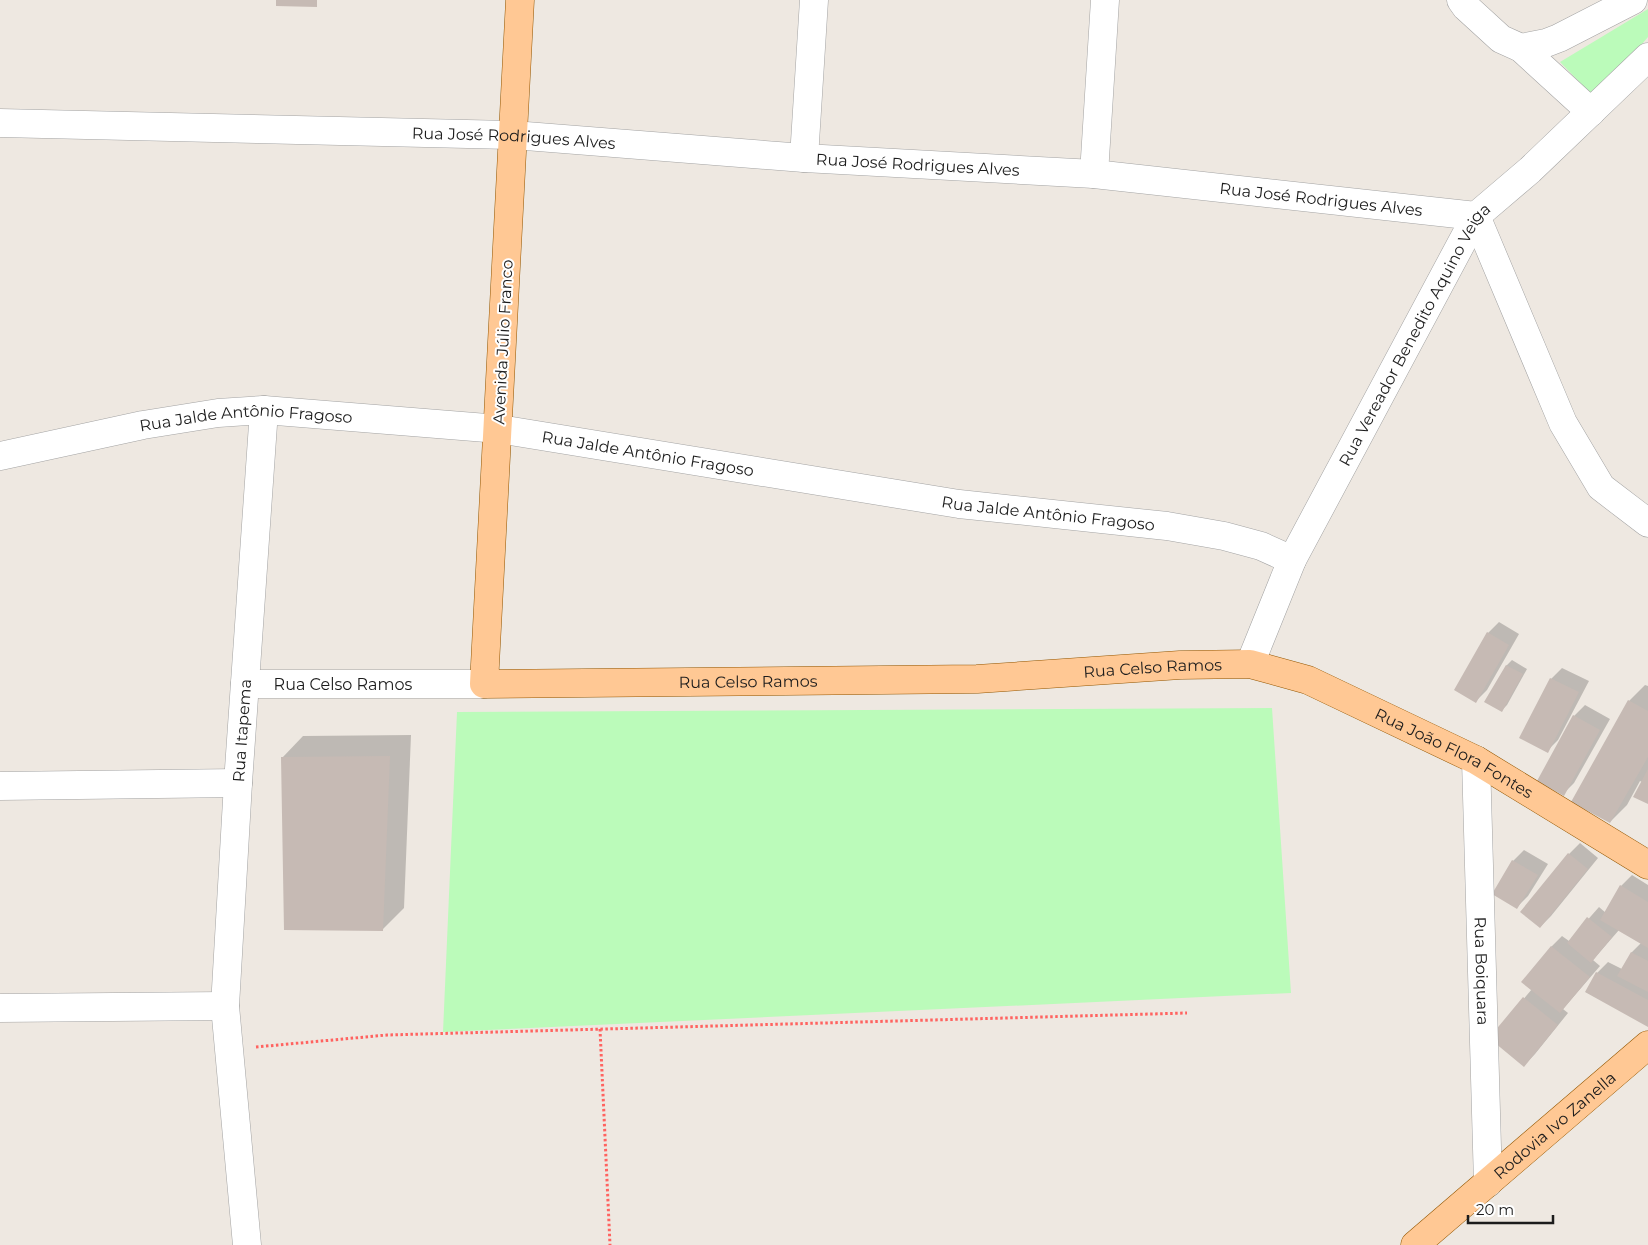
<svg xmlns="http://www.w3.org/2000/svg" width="1648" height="1245" viewBox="0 0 1648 1245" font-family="Montserrat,sans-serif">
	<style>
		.park { fill: #bbfbba }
		.shadow { fill: #0003 }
		.building { fill: #c6bab4 }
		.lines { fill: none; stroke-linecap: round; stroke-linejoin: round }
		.street-casing { stroke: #a3a3a3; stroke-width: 29 }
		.primary-casing { stroke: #935600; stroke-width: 29 }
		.path { stroke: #ff6360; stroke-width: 3; stroke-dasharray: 2.5 2.5; stroke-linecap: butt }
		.street { stroke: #fff; stroke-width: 28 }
		.primary { stroke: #ffc894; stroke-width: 28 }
		.labels { text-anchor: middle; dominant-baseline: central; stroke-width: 4; stroke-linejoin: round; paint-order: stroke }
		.street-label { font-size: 16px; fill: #1c1c1c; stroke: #fff }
	</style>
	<rect width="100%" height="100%" fill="#eee8e1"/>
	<path class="park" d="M1648,9V37L1613,78L1592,95L1560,62Z
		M1272,708L1291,993L443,1032L457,712Z"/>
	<path class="shadow" d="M1499,622L1519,634L1487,690L1476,701L1488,633Z
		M1512,660L1527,669L1507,705L1502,710L1486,702L1507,665Z
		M1562,668L1589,681L1558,740L1547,751L1551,679Z
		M1645,685L1648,686V803L1642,782L1640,781L1627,805L1610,822L1629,701Z
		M1585,705L1610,719L1574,783L1563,794L1574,716Z
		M411,735L404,908L382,930L282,758L303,736Z
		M1580,843L1598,858L1551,916L1540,927L1569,854Z
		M1524,850L1548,864L1528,896L1517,907L1493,894L1513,861Z
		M1632,875L1648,885V1025L1586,992L1597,973L1608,962L1622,969L1632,952L1641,943L1619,930L1593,960L1600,966L1563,1009L1568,1013L1535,1054L1524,1065L1491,1038L1532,989L1551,947L1562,936L1569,941L1599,907L1606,913L1621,886Z"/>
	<path class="building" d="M276,0H317V7L276,6Z
		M1487,632L1509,645L1476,703L1454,690Z
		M1506,665L1523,674L1502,712L1484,702Z
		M1550,678L1579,692L1548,753L1519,738Z
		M1628,700L1648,711V757L1610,823L1571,802Z
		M1573,715L1600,730L1564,796L1537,781Z
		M390,756L383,931L284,930L281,757Z
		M1648,769V804L1633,797Z
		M1568,853L1588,869L1540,928L1520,912Z
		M1512,860L1538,875L1517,909L1492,894Z
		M1620,885L1648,902V948L1600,920Z
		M1587,917L1612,937L1591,963L1567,943Z
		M1551,946L1590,977L1560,1013L1521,982Z
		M1631,952L1648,961V992L1617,976Z
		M1596,972L1648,1000V1027L1585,992Z
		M1523,997L1558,1025L1524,1067L1489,1038Z"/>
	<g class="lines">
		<defs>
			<g id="street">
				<path d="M1461,0L1466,7L1501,39L1521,48L1591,112"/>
				<path d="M1521,48L1546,43L1559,38L1633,0"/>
				<path id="s1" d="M0,123L513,135L804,158L1094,174L1476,216L1563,423L1601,487L1648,523"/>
				<path d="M804,158L814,0"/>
				<path d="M1094,174L1105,0"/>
				<path id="s2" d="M0,456L143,425L218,413L264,410L499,429L959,504L1167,526L1224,536L1261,546L1292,560"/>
				<path id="s3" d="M1250,664L1292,560L1476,216L1530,170L1648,57"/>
				<path id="s4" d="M245,684H484"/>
				<path id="s5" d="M1476,760L1488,1183"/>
				<path d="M0,786L238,783"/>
				<path d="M0,1008L225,1006"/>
				<path id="s6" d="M247,1245L225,1006L238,783L264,410"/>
			</g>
			<g id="primary">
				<path id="s7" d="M520,0L484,684L977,679L1180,665L1250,664L1308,680L1476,760L1648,865"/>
				<path id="s8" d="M1415,1245L1648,1045"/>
			</g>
		</defs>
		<use href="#street" class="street-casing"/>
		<use href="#primary" class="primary-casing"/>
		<path class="path" d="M600,1029L610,1245
			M256,1047L387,1035L1187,1013"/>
		<use href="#street" class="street"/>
		<use href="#primary" class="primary"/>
	</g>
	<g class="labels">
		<g class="street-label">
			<text stroke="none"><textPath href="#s1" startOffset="514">Rua José Rodrigues Alves</textPath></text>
			<text stroke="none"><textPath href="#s1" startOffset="919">Rua José Rodrigues Alves</textPath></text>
			<text stroke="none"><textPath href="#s1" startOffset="1324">Rua José Rodrigues Alves</textPath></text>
			<text stroke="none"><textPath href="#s3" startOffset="369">Rua Vereador Benedito Aquino Veiga</textPath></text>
			<text transform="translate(503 342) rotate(-87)">Avenida Júlio Franco</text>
			<text stroke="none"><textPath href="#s2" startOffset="250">Rua Jalde Antônio Fragoso</textPath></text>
			<text stroke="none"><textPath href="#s2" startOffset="655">Rua Jalde Antônio Fragoso</textPath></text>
			<text stroke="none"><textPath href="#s2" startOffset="1060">Rua Jalde Antônio Fragoso</textPath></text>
			<text stroke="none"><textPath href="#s7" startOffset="1354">Rua Celso Ramos</textPath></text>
			<text stroke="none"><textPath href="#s7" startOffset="949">Rua Celso Ramos</textPath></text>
			<text stroke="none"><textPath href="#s4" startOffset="98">Rua Celso Ramos</textPath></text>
			<text stroke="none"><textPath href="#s6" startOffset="516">Rua Itapema</textPath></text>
			<text stroke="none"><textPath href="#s7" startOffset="1675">Rua João Flora Fontes</textPath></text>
			<text stroke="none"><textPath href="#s5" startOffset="211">Rua Boiquara</textPath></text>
			<text stroke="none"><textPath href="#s8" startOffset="184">Rodovia Ivo Zanella</textPath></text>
		</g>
	</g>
	<path d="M1468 1215v8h85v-8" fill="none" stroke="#1c1c1c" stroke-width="2.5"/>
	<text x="1476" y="1215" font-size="15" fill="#1c1c1c" stroke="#ffffff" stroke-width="4" paint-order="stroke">20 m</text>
</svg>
